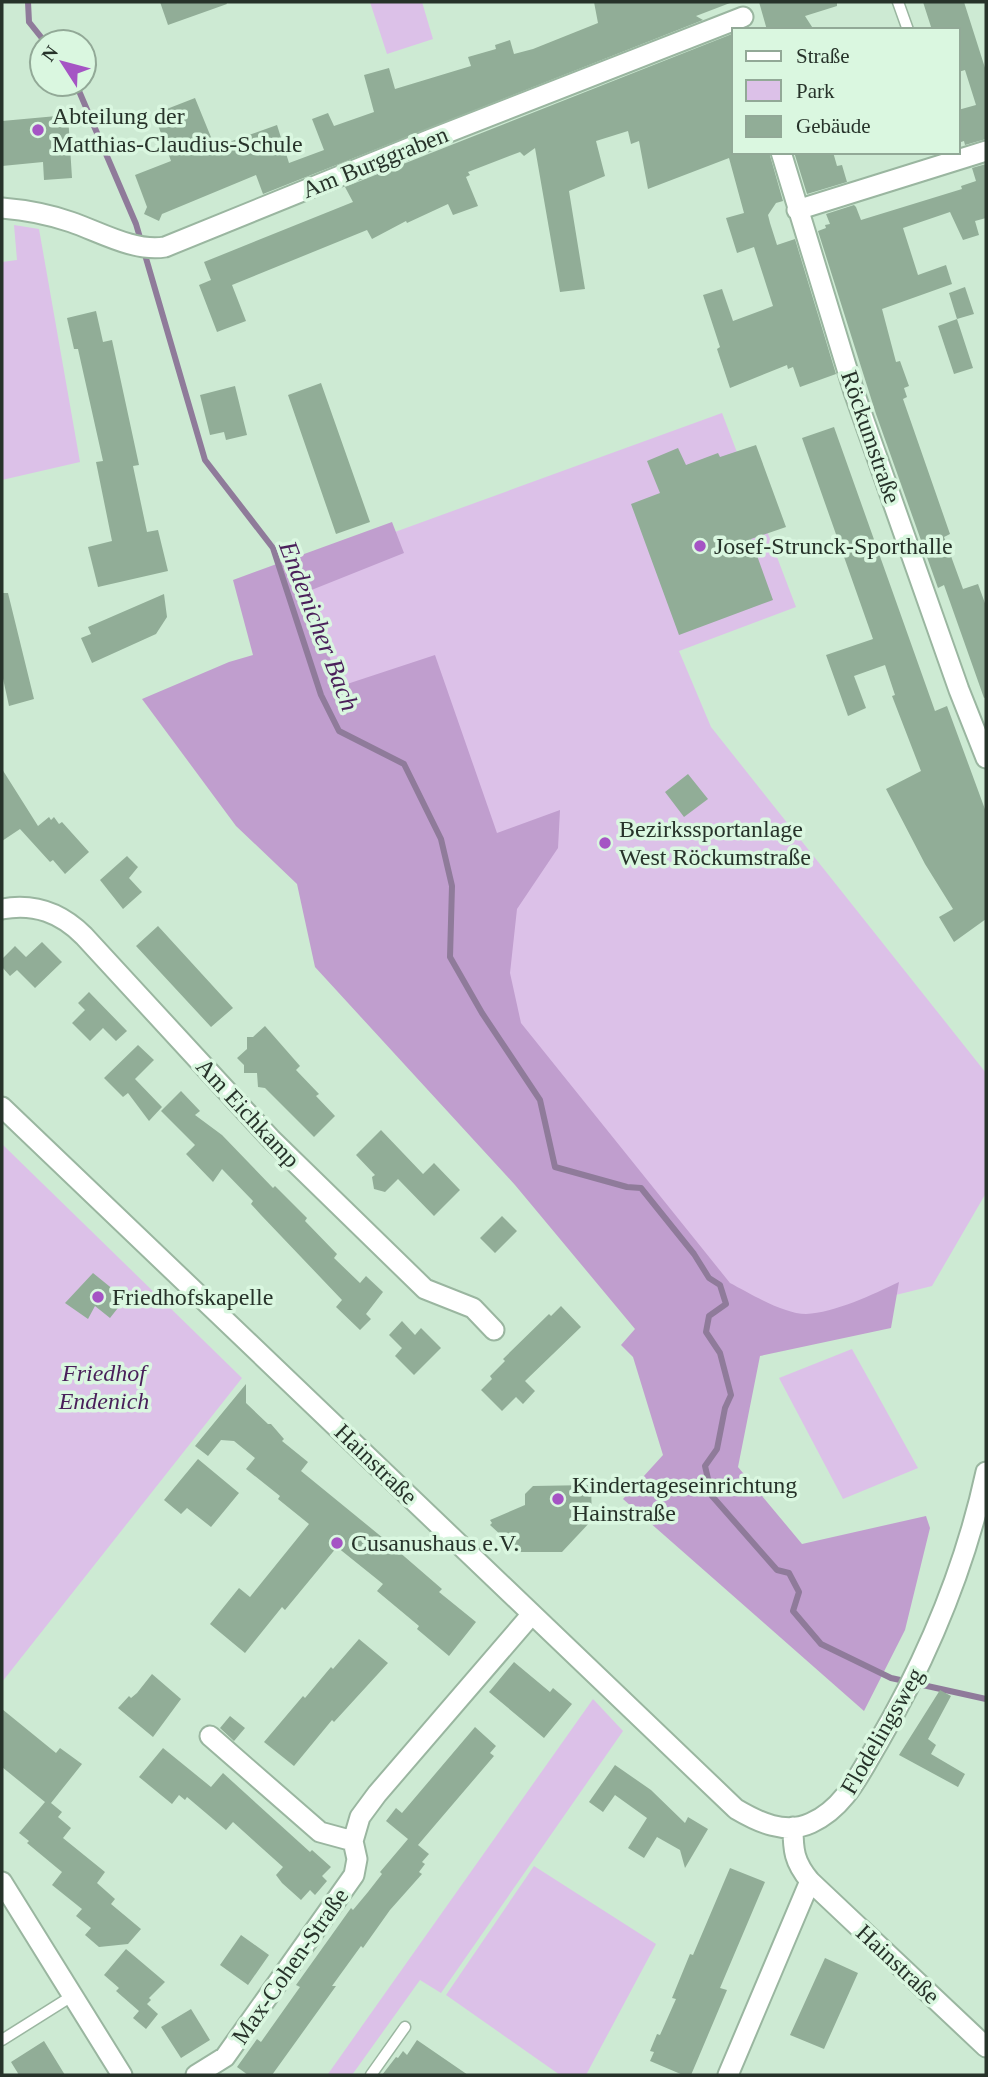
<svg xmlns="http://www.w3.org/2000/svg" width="988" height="2077" viewBox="0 0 988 2077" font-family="'Times New Roman',serif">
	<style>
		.green { fill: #dcc1e8 }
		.forest { fill: #c09ece }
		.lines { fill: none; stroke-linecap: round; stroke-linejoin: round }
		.stream { stroke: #8f7b9a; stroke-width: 6 }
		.building { fill: #91ad97 }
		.lane-casing { stroke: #9ab6a0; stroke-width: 13 }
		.street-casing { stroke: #9ab6a0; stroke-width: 23 }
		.lane { stroke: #fff; stroke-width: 10 }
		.street { stroke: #fff; stroke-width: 19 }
		.poi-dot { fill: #a554c4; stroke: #daf7e0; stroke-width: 2.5 }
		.labels { text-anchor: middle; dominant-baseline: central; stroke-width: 7; stroke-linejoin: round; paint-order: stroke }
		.poi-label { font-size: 24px; fill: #27332a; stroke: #daf7e0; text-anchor: start }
		.street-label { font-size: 24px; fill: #27332a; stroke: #daf7e0 }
		.park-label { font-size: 24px; font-style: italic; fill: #491f5a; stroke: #daf7e0 }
		.water-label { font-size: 26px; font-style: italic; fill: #4a1f5a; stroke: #daf7e0 }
	</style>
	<rect width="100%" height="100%" fill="#cdead3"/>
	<path class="green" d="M370,2H422L433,39L387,54Z
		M14,225L39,229L80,462L2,480V262L17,260Z
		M722,413L796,607L679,651L711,727L986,1073V1193L932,1286L763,1328L460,959L285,572Z
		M2,1144L242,1378L2,1682Z
		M852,1349L918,1468L843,1499L779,1378Z
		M593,1699L623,1731L441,1993L420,1980L352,2075H330L328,2074Z
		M534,1866L656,1944L586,2075H560L446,1995Z"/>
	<path class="forest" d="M392,522L404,553L304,593L341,686L435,655L497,833L560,810L558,848L517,909L510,973L521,1023L730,1283C749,1293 784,1314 806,1314C834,1313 874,1294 899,1282L891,1328L760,1356L738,1467L802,1544L926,1516L930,1528L905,1630L864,1711L623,1499L663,1455L633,1357L621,1345L635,1329L515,1185L315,967L297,884L236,826L142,699L229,662L253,655L233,580Z"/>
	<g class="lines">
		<path class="stream" d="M28,2L29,22L45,42
			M76,84L136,224L205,460L273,548L321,695L339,731L404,764L441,839L452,886L450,957L482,1013L540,1100L555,1167L627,1187L641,1188L694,1254L709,1278L720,1285L726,1304L709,1316L706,1332L720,1353L731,1395L725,1408L717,1449L705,1466L712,1496L777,1570L789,1573L799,1592L793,1611L821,1644L891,1678L986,1699"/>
	</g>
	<path class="building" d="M160,2H226L227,4L168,25Z
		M594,2L730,3L696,16L703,20L263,194L256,175L162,214L159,221L144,214L147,207L135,175L171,161L154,114L195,98L215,147L277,125L289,163L324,150L312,119L328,113L334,126L374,112L364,75L389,68L395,89L471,66L468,57L496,49L495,45L510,40L514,54L533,49L598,23Z
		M759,2H837V6L805,16L814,30H767Z
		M923,2H964L986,71V139L965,145L964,141L958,143V110L976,105L965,70L958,72V30H932Z
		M732,34L734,152H769L783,201L776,203L768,215L770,223L777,245L795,239L836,374L800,387L793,367L788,369L787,365L730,388L717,349L720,347L703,295L722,289L733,321L773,306L754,247L737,253L726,218L744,213L729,158L648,189L639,141L631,144L628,131L596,141L605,176L569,191L585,289L560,292L535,148L524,156L520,152L468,172L470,175L466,177L478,206L453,215L448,204L407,223L406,221L372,239L367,230L232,285L246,321L217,332L199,285L211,280L204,262L353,202L345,187Z
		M68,115L72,178L44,180L43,162L2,166V121Z
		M794,152H833L837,166L842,165L847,182L807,194Z
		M986,164V218L975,221L979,235L963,240L950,212L903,228L918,275L946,265L952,284L882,309L896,362L900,361L909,386L904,388L907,397L903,399L950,534L944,537L963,589L978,584L986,606V697L984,698L944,585L938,588L876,414L818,231L826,228L825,225L830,224L826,214L854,205L856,207L861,220L962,189L961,186L976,181L972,168Z
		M965,287L974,314L957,319L949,293Z
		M96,311L103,342L112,340L139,465L133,466L147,532L158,530L168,571L98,587L88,547L112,541L96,462L103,461L78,349H74L67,318Z
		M957,319L973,368L954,374L938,326Z
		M321,383L370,522L336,534L288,395Z
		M235,386L247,435L226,440L224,432L210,435L200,395Z
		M834,427L935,711L947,706L986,812V919L954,942L939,917L953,909L925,864L886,789L921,771L892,696L895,695L885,665L854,676L866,708L848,716L826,655L873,639L802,438Z
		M756,445L786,527L751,539L773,600L679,635L631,504L660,493L647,461L678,448L686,465L718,453L720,457Z
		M2,593H8L34,699L9,706L2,674Z
		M164,594L167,617L156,634L92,663L81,638L91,634L88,627Z
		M2,769L38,826L49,817L51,820L54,817L59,824L62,822L89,852L65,874L53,860L50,862L20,829L2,841Z
		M688,774L708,799L684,817L665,792Z
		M127,856L138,867L129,878L142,892L123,909L100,880Z
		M158,926L233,1008L211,1027L136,946Z
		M42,942L62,962L35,988L17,970L10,976L2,967V959L15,946L26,957Z
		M89,992L127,1031L116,1041L103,1028L90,1041L72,1023L85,1010L78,1003Z
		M265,1026L300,1066L296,1070L319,1094L316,1096L335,1116L314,1137L265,1088L258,1087L257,1073H244V1065L237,1058L247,1049V1037H253Z
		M138,1045L154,1060L135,1079L162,1107L149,1121L128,1093L123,1097L104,1078Z
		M181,1091L200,1111L195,1115L222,1135L273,1188L275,1186L307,1218L305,1221L337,1254L334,1258L360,1283L366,1276L383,1292L366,1314L371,1319L360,1330L336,1307L342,1300L261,1215L251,1204L253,1201L222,1169L213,1182L186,1154L195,1145L161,1111Z
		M381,1130L423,1174L434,1163L460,1190L434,1216L398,1179L385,1192L374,1189L372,1177L375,1175L356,1155Z
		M502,1216L517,1231L495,1253L480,1238Z
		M93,1273L125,1299L110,1318L95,1306L88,1319L65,1303Z
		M561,1306L581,1327L525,1381L535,1391L523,1404L516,1397L502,1411L481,1390L492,1379L490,1376L505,1361L503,1359L549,1314L551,1316Z
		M402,1321L415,1335L421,1328L441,1348L414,1375L395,1356L402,1348L389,1335Z
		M246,1384V1403L268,1424H271L284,1439L282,1441L308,1462L301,1471L383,1538L442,1589L439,1592L476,1622L449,1656L417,1629L419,1626L377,1591L383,1584L337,1547L285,1610L282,1607L245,1653L210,1624L239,1588L250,1597L309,1524L278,1499L280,1496L246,1469L255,1458L234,1441L221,1440L208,1456L195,1446Z
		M198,1459L239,1493L211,1527L187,1508L181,1514L164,1500Z
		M591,1485L592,1520L562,1552H519L490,1525L492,1523L490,1520L525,1505V1494L533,1486Z
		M359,1639L388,1663L334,1722L332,1720L294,1766L264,1742L303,1696L305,1698L331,1667L333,1669Z
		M514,1662L550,1692L553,1688L572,1704L544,1738L489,1692Z
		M152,1674L181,1699L153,1737L118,1708L129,1696L131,1698L137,1693Z
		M940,1690L951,1696L928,1739L936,1745L931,1754L965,1774L958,1787L899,1755Z
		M2,1709L56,1753L60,1748L82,1764L51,1803L62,1812L58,1817L71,1828L63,1838L105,1872L97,1883L115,1899L111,1904L141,1929L128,1944L99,1947L85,1935L91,1928L76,1916L82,1909L52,1885L62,1872L27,1843L29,1841L19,1833L45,1802L2,1767Z
		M230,1716L245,1728L234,1741L220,1728Z
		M475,1727L496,1746L490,1753L494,1756L418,1845L429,1854L422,1862L425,1864L419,1872L422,1874L390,1910L363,1948L361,1946L332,1986H336L272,2075H248L237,2067L257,2039L261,2042L300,1987L296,1985L351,1908L353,1910L368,1892L382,1874L380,1872L408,1839L386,1821L396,1808L402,1813Z
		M163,1748L211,1787L223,1773L310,1852L312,1850L331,1867L322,1876L327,1881L315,1895L310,1890L301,1900L282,1883L276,1875L283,1867L233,1822L226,1830L187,1797L185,1800L179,1795L172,1804L139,1777Z
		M615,1765L651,1790L685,1823L688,1817L708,1829L685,1868L680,1850L657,1837L644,1858L628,1848L647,1818L615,1795L603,1812L589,1802Z
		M730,1868L765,1882L720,1988L727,1990L697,2061L691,2075H683L650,2061L654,2052L650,2051L657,2034L660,2035L676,1999L672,1998L690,1954L693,1955Z
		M241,1935L269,1955L248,1985L220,1965Z
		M126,1949L165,1982L149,1998L151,2000L147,2004L158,2014L146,2029L133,2018L139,2011L116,1991L119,1988L104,1975Z
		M825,1958L858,1973L824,2049L790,2035Z
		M191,2009L210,2040L181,2058L161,2027Z
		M417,2040L468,2075H382L396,2057L398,2058L403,2051L407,2055Z
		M44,2041L65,2075H19L11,2062Z"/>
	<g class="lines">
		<defs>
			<path id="lane" d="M898,2L908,30
				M2,2040L72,1996
				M371,2075L405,2027"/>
			<path id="street" d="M781,152L854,392L959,690L986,758
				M2,208C26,210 48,214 71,222C100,232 134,252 165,247L431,139L743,17
				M797,210L986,151
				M2,909C35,903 61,913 84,936L271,1139L425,1289L473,1308L494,1330
				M2,1107L736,1809C758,1822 785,1835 811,1823C845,1808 860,1773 878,1743C928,1657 965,1569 986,1472
				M210,1736L320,1832L353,1841
				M793,1827C793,1850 794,1862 810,1881L986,2047
				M2,1882L122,2075
				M196,2075L225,2057L354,1875L357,1859L353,1841L360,1817L377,1794L532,1614
				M728,2075L810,1881"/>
		</defs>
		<use href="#lane" class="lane-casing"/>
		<use href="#street" class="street-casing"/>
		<use href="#lane" class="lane"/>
		<use href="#street" class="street"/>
	</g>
	<g class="poi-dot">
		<circle cx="38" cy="130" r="7"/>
		<circle cx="700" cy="546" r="7"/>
		<circle cx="605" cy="843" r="7"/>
		<circle cx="98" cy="1297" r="7"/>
		<circle cx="558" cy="1499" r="7"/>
		<circle cx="337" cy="1543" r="7"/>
	</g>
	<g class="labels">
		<g class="poi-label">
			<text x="52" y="116">Abteilung der<tspan x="52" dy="28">Matthias-Claudius-Schule</tspan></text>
			<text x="714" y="546">Josef-Strunck-Sporthalle</text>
			<text x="619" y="829">Bezirkssportanlage<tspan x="619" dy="28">West Röckumstraße</tspan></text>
			<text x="112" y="1297">Friedhofskapelle</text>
			<text x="572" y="1485">Kindertageseinrichtung<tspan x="572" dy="28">Hainstraße</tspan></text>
			<text x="351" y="1543">Cusanushaus e.V.</text>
		</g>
		<g class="street-label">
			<text transform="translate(375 162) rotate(-22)">Am Burggraben</text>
			<text transform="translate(871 437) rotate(71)">Röckumstraße</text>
			<text transform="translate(248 1113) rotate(47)">Am Eichkamp</text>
			<text transform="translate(376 1464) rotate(44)">Hainstraße</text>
			<text transform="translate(882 1731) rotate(-60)">Flodelingsweg</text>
			<text transform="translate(898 1964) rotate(43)">Hainstraße</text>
			<text transform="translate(290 1966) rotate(-55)">Max-Cohen-Straße</text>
		</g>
		<g class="park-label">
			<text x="104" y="1373">Friedhof<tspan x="104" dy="28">Endenich</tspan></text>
		</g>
		<g class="water-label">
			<text transform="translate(319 626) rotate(69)">Endenicher Bach</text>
		</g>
	</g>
	<rect width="988" height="2077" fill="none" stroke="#27332a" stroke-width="7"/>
	<rect x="732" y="28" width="228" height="126" fill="#daf7e0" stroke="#92a997" stroke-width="2"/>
	<rect x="746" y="51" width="35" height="10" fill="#ffffff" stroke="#92a997" stroke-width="2"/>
	<text x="796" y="63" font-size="21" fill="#27332a">Straße</text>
	<rect x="746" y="80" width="35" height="21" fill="#dcc1e8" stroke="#92a997" stroke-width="2"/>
	<text x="796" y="98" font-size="21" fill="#27332a">Park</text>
	<rect x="746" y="116" width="35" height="21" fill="#91ad97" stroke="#92a997" stroke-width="2"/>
	<text x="796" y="133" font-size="21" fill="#27332a">Gebäude</text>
	<g transform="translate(63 63) rotate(306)"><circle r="33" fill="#daf7e0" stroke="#92a997" stroke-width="2"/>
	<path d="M0-5L12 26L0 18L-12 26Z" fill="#a554c4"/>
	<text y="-10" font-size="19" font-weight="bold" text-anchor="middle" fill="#27332a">N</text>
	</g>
</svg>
